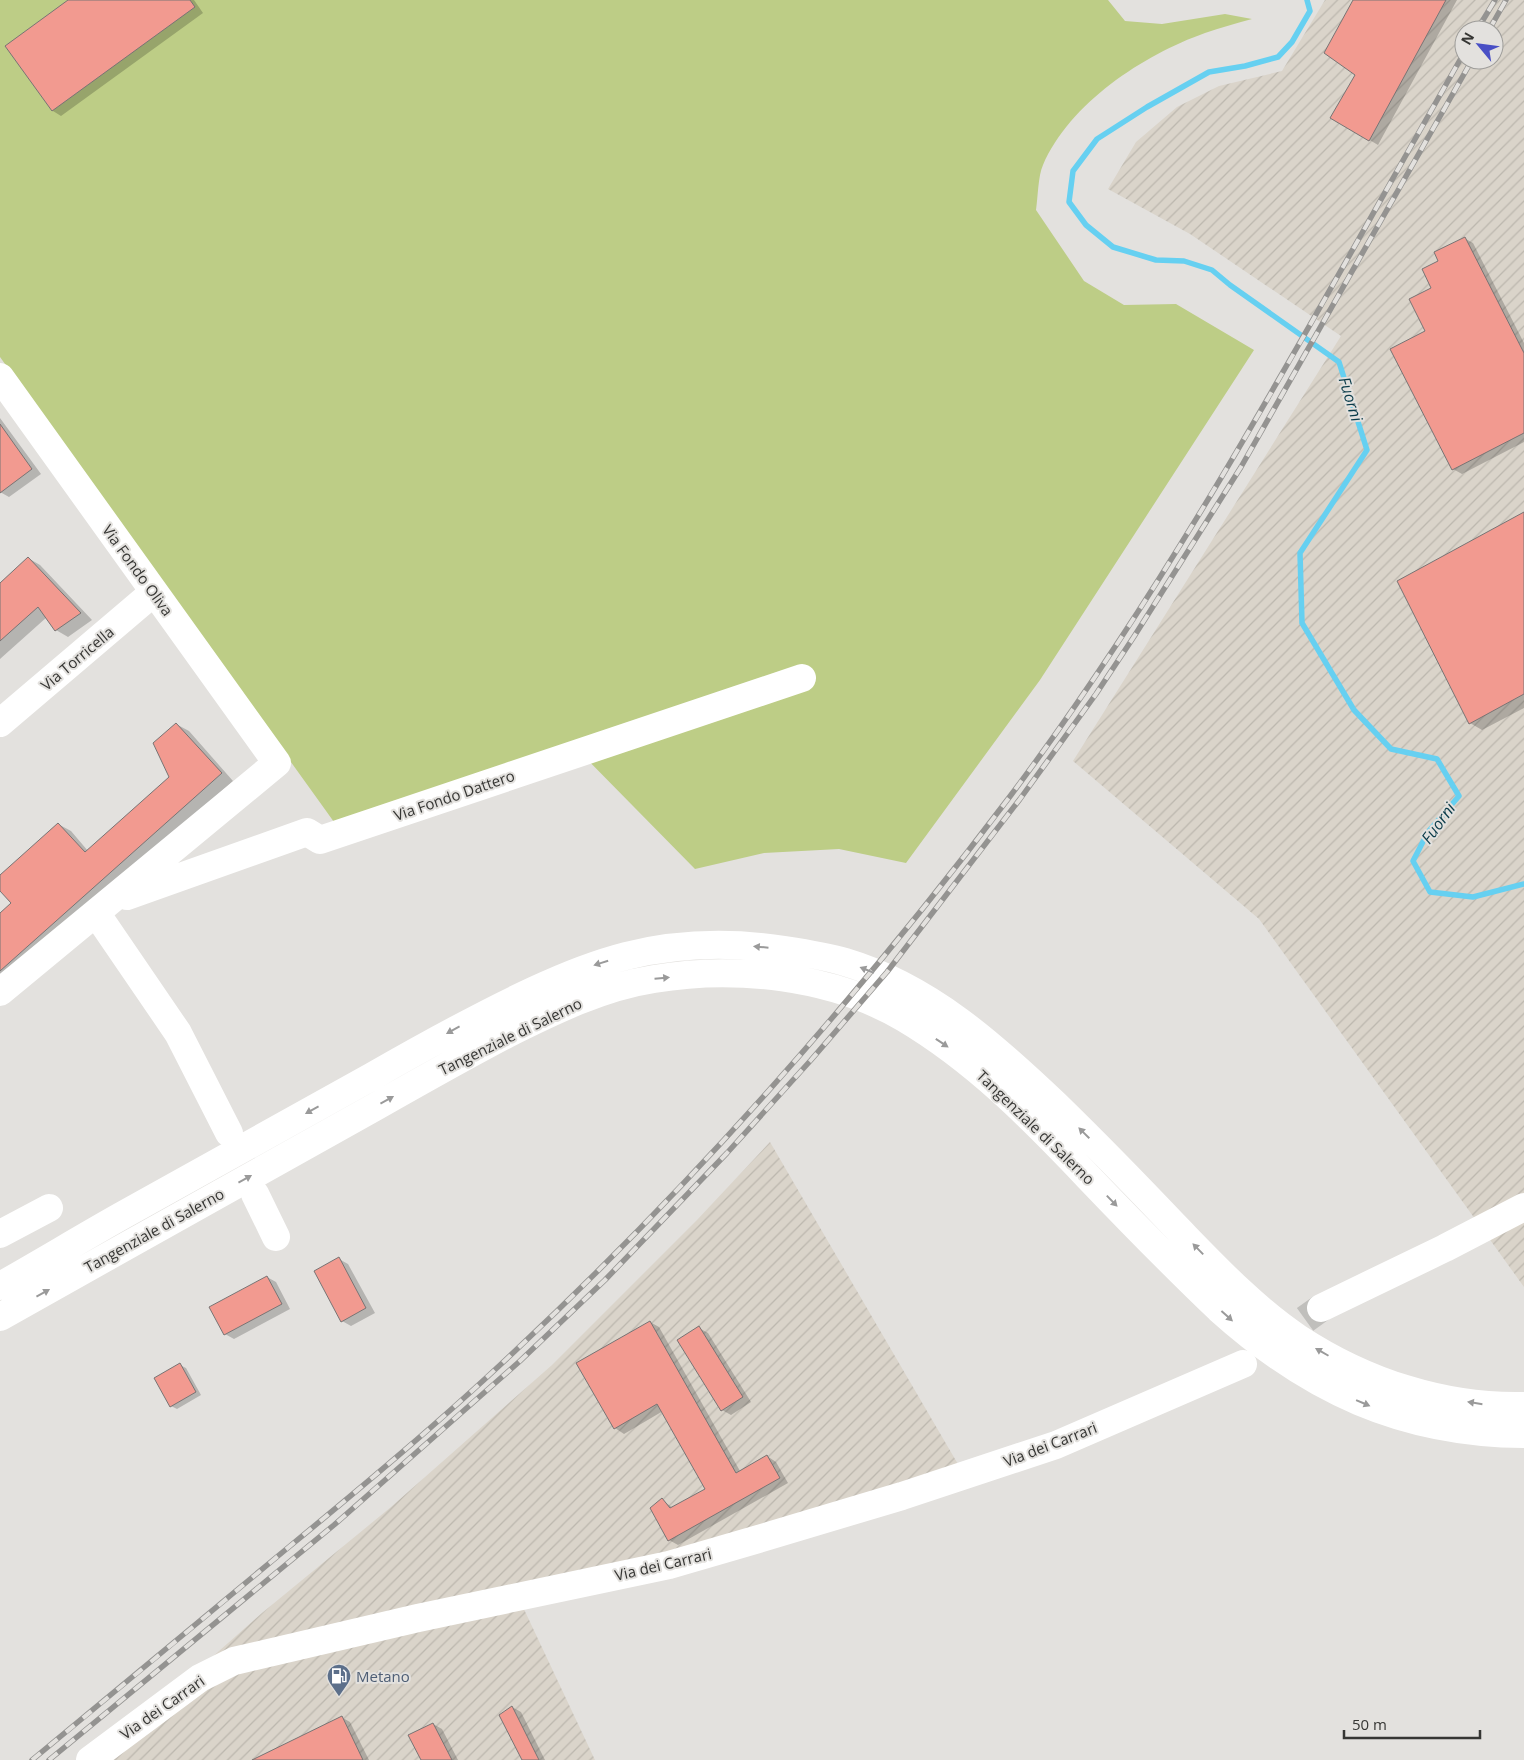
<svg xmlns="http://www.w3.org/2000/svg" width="1524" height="1760" viewBox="0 0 1524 1760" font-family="'Open Sans',sans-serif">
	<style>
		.industrial { fill: url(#industrial-furrows); fill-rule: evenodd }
		.green { fill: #bdcd86 }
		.shadow { fill: #0003 }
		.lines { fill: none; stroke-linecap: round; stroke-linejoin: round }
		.stream { stroke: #66d0f1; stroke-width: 5.5 }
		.building { fill: #f29a90; stroke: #787474 }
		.minor-tunnel { stroke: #c0bfbc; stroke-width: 28; stroke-dasharray: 28 14; stroke-linecap: butt }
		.minor { stroke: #fff; stroke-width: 28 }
		.highway { stroke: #fff; stroke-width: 28 }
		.rail-casing { stroke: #949391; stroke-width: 5.5 }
		.rail { stroke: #e3e1de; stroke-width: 4; stroke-dasharray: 11; stroke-linecap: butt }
		.oneway { fill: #9a9a9a }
		.labels { text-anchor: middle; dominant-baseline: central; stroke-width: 4; stroke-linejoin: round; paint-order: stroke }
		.street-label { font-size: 15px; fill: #363634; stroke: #e3e1de }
		.service-label { font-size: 15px; fill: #4e5e75; stroke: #e3e1de; text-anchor: start }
		.water-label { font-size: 16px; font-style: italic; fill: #0b3c4a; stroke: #e3e1de }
	</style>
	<defs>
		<pattern id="industrial-furrows" width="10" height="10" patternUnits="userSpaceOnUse" patternTransform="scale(1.25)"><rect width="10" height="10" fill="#dad4ca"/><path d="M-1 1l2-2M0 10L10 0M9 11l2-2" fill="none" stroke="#bcb7ae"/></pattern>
	</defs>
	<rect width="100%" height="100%" fill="#e3e1de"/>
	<path class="industrial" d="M1325,0H1524V1287L1259,919L1073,761L1341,336L1190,234L1108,189L1136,142L1177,107L1219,86L1282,71ZM1464,30H1494V60H1464Z
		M770,1142L969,1483L522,1605L595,1760H96L262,1613L391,1507L552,1365L697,1220Z"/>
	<path class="green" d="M0,0H1108L1125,21L1162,24L1225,14L1252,19C1236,23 1220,28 1205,33C1143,55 1070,103 1043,165C1038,176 1038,197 1036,210L1084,281L1124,305L1176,304L1254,350L1040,680L906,863L839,849L764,853L695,869L573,745L334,822L0,357Z"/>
	<path class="shadow" d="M70,0H194L203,13L61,116L53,111Z
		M1355,0H1457L1378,145L1331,117L1356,74Z
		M1464,238L1473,243L1524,343V442L1462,474L1453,469L1427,332L1440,261Z
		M0,418L41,474L9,497L0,492Z
		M1524,514V708L1482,730L1470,723Z
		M28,558L40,565L92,620L68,637L56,630L47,617L0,659V584Z
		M176,724L189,731L233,781L0,989V915L13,904L0,889V876L58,824L71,831L88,851L171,777Z
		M339,1259L348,1264L375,1313L351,1326L342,1321Z
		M267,1277L276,1282L290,1309L234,1339L225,1334Z
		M650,1322L659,1327L740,1471L767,1456L776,1462L788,1483L678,1545L669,1540L662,1500L673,1508L707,1489L663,1411L624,1434L615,1428Z
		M699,1328L708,1333L751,1402L731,1415L722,1410Z
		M180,1365L186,1368L201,1395L177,1409L171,1406Z
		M512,1707L521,1712L545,1760H523Z
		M341,1717L350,1722L369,1760H255Z
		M433,1724L442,1729L458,1760H422Z"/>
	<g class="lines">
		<path class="stream" d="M1307,0L1310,11L1292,42L1278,57L1245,66L1209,72L1147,107L1097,139L1073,171L1069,202L1086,225L1113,247L1156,260L1184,261L1212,270L1230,285L1339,362L1367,450L1300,553L1302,623L1354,710L1391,749L1437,759L1459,796L1428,832L1413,861L1430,892L1473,897L1524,884"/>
	</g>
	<path class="building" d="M68,0H190L195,7L52,111L5,46Z
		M1353,0H1446L1369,141L1330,118L1355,75L1324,53Z
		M1465,237L1524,353V433L1452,470L1390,349L1425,331L1409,299L1431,288L1422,269L1438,261L1434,252Z
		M0,424L32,469L0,493Z
		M1524,512V694L1469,724L1397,581Z
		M28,557L81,613L55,631L38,607L0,641V583Z
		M176,723L222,773L0,971V913L11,903L0,891V875L58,823L85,852L169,777L153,743Z
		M339,1257L366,1308L341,1322L314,1271Z
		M267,1276L282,1304L224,1335L209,1307Z
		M650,1321L736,1473L767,1455L780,1478L668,1541L650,1508L662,1498L670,1508L705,1489L657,1404L614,1429L576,1363Z
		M699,1326L743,1397L721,1411L677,1340Z
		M180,1363L196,1392L170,1407L154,1378Z
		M512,1706L539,1760H522L499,1715Z
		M342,1716L363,1760H252Z
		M433,1723L452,1760H421L408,1735Z"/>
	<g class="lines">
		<path class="minor-tunnel" d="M1271,1344L1321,1308"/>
		<path class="minor" d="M0,377L277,763L0,992
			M0,723L154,592
			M127,896L307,832L320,840L802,678
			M96,913L178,1033L229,1133
			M255,1194L276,1237
			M0,1234L49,1208
			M1321,1308L1445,1248L1524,1207
			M90,1760L200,1678L234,1661L418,1618L669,1565L755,1540L902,1496L1056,1445L1243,1364"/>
		<path class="highway" d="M0,1286C41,1263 82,1238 123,1215C205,1169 288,1123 371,1077C425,1046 479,1016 535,990C565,976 595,964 626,956C678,943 732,942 785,950C805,953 825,956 845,962C929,987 994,1046 1056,1105C1096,1144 1135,1184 1174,1225C1213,1265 1252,1307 1298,1338C1365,1382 1444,1408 1524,1406
			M0,1317C125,1247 250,1176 375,1107C419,1082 463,1057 507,1034C553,1011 602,987 654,979C735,965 833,976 904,1018C975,1060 1032,1118 1088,1177C1131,1222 1174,1266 1219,1309C1309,1390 1402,1433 1524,1434"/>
		<defs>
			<path id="rail" d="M1477,30L1495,0
				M1489,30L1506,0
				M32,1760C116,1691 200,1621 284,1551C363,1486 441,1421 515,1351C696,1181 861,994 1011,795C1185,563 1320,304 1464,53
				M49,1760L334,1525L520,1361L605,1280L727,1153L811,1060L887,972L1020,799L1096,694L1135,635L1241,467L1472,60"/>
		</defs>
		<use href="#rail" class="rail-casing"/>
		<use href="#rail" class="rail"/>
	</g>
	<defs><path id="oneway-solid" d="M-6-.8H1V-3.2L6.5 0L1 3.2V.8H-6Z" transform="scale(1.25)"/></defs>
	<g class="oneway">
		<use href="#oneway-solid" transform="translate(761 947) rotate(-175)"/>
		<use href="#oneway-solid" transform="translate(601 963) rotate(163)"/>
		<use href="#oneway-solid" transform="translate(867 970) rotate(-158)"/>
		<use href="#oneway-solid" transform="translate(662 978) rotate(-5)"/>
		<use href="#oneway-solid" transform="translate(453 1030) rotate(151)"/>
		<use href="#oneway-solid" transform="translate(942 1043) rotate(34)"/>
		<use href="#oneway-solid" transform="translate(387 1100) rotate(-29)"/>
		<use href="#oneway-solid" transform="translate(312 1110) rotate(151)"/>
		<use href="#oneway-solid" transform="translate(1084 1133) rotate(-135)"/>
		<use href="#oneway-solid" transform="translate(245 1179) rotate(-29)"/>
		<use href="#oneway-solid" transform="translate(1112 1201) rotate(46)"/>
		<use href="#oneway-solid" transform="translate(1198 1249) rotate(-134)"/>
		<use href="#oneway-solid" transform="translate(43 1293) rotate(-29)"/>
		<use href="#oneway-solid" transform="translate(1227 1316) rotate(42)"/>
		<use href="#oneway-solid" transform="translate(1322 1352) rotate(-150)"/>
		<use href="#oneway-solid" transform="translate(1363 1403) rotate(23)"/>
		<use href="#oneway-solid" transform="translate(1475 1403) rotate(-171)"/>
	</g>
	<defs>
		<symbol id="fuel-pin" viewBox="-11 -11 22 30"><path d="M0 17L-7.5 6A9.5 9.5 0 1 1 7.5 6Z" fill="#5c6f8a" stroke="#e3e1de"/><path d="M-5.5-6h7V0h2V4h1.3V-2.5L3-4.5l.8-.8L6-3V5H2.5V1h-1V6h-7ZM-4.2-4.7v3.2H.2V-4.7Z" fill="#fff"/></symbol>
	</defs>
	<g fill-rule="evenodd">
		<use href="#fuel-pin" x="325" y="1662" width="28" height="38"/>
	</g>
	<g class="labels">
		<g class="street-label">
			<text transform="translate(138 570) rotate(54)">Via Fondo Oliva</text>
			<text transform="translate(77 658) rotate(-40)">Via Torricella</text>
			<text transform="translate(454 795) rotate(-19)">Via Fondo Dattero</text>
			<text transform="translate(510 1036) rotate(-26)">Tangenziale di Salerno</text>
			<text transform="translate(1036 1127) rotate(44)">Tangenziale di Salerno</text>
			<text transform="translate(154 1230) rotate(-29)">Tangenziale di Salerno</text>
			<text transform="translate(1050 1444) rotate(-21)">Via dei Carrari</text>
			<text transform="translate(663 1564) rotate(-13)">Via dei Carrari</text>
			<text transform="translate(162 1707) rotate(-35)">Via dei Carrari</text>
		</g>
		<g class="service-label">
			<text x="356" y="1676">Metano</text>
		</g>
		<g class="water-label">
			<text transform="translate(1351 399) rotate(73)">Fuorni</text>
			<text transform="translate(1438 823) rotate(-54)">Fuorni</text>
		</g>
	</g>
	<g transform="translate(1479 45) rotate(299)"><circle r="24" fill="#e3e1de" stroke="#9e9d9a"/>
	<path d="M0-4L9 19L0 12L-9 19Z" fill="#494fc5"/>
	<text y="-8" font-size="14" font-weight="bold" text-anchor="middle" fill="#363634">N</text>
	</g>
	<path d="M1344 1730v8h136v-8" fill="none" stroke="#363634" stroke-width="2.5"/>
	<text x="1352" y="1730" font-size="15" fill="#363634" stroke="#e3e1de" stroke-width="4" paint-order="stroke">50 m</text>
</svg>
